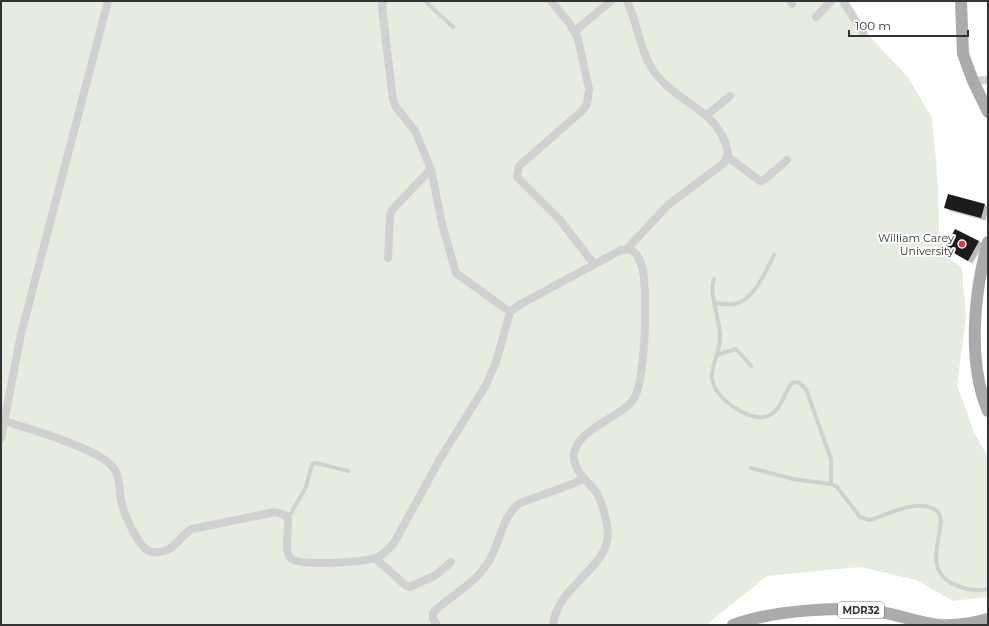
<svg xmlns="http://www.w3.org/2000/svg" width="989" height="626" viewBox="0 0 989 626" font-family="Montserrat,sans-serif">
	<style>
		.green { fill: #e6ecdf }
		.building { fill: #1a1a1a; filter: url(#shadow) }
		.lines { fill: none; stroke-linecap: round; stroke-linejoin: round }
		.lane { stroke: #d0d0d0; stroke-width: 4 }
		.street { stroke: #d0d0d0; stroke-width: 8 }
		.primary { stroke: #ababab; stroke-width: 12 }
		.poi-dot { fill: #e63946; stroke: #fff; stroke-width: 1.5 }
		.labels { text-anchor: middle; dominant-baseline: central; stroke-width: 4; stroke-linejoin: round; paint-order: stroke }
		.shield { fill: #fff; stroke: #707070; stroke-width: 1 }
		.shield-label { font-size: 10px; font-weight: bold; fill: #333 }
		.poi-label { font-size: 11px; fill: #333; stroke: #fff; text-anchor: end }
	</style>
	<defs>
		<filter id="shadow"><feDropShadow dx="4.5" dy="2.5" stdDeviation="0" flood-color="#0004"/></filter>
	</defs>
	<rect width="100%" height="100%" fill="#fff"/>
	<path class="green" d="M1,1H849L870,37L908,77L932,118L938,184L939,232L946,257L962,268L966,318L957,385L974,432L988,457V597L953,601L916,580L860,567L767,576L706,625H1Z"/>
	<path class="building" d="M948,194L985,204L981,218L944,208Z
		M955,229L979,241L968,261L945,248Z"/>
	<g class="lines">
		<path class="lane" d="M425,1L453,27
			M714,279C708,291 720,320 720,336C721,351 711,364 712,378C713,398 752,425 770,415C782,409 784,392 792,383L798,382L806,389L831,459V484
			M715,303C721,304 728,305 734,304C755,300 765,272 774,255
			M717,355L736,349L751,366
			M751,468L793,479L831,484L837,487L860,517L869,520C887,515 913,500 932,508C959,518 909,571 961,587C970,590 979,592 988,589
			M288,518L306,487L312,464L316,463L348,471"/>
		<path class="street" d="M383,1L382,7L393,100L396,107L415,131L431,169L442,224L456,273L510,312
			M551,1L570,24L578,39L589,89L587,104L583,110L519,166L517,177L559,219L594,264
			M790,1L792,4
			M843,1L863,32
			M816,17L831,1
			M574,32L611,1
			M973,81L988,80
			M707,115L730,96
			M728,157L760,181L765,179L787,160
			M627,249L668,205L724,163L728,153C721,111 677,103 655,73C640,53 638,24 627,1
			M388,258L390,215L392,210L431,169
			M5,421C31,430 94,447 112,466C122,477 118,491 122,504C124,515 137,542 146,549C151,553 158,553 164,551C177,548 181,534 192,529L275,512L285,515L288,519C289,528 284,551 290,558C298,567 363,562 375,558C383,556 388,549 394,543L440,459L486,385L496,362L510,312L519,305L621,250C636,247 640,258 643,271C647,295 646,382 633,400C620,418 577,429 574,454C572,470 588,481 596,492C603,503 610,530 607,542C599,572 557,589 553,625
			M1,438L21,334L108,1
			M375,558L405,585L410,587L436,575L451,562
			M437,625L433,619V613C438,607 445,602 452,597C465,587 478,578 487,564C500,546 501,516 520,503L575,483L584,478"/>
		<path class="primary" d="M961,1L963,54L973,81L988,112
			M988,242C974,292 967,363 988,411
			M733,625C770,611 841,605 880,612C900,615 919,623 940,625C956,626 973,623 988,619"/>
	</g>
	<circle class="poi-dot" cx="962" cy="244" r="4"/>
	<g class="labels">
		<rect class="shield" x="838" y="602" width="46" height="16" rx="3"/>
		<g class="shield-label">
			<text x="861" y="610">MDR32</text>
		</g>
		<g class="poi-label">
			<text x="954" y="238">William Carey<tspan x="954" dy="13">University</tspan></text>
		</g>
	</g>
	<rect width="989" height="626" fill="none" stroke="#333333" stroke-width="4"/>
	<path d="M849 30v6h119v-6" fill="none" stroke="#333333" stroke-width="2"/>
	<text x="855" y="30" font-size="12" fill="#333333" stroke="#ffffff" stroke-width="3" paint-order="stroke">100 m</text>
</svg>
